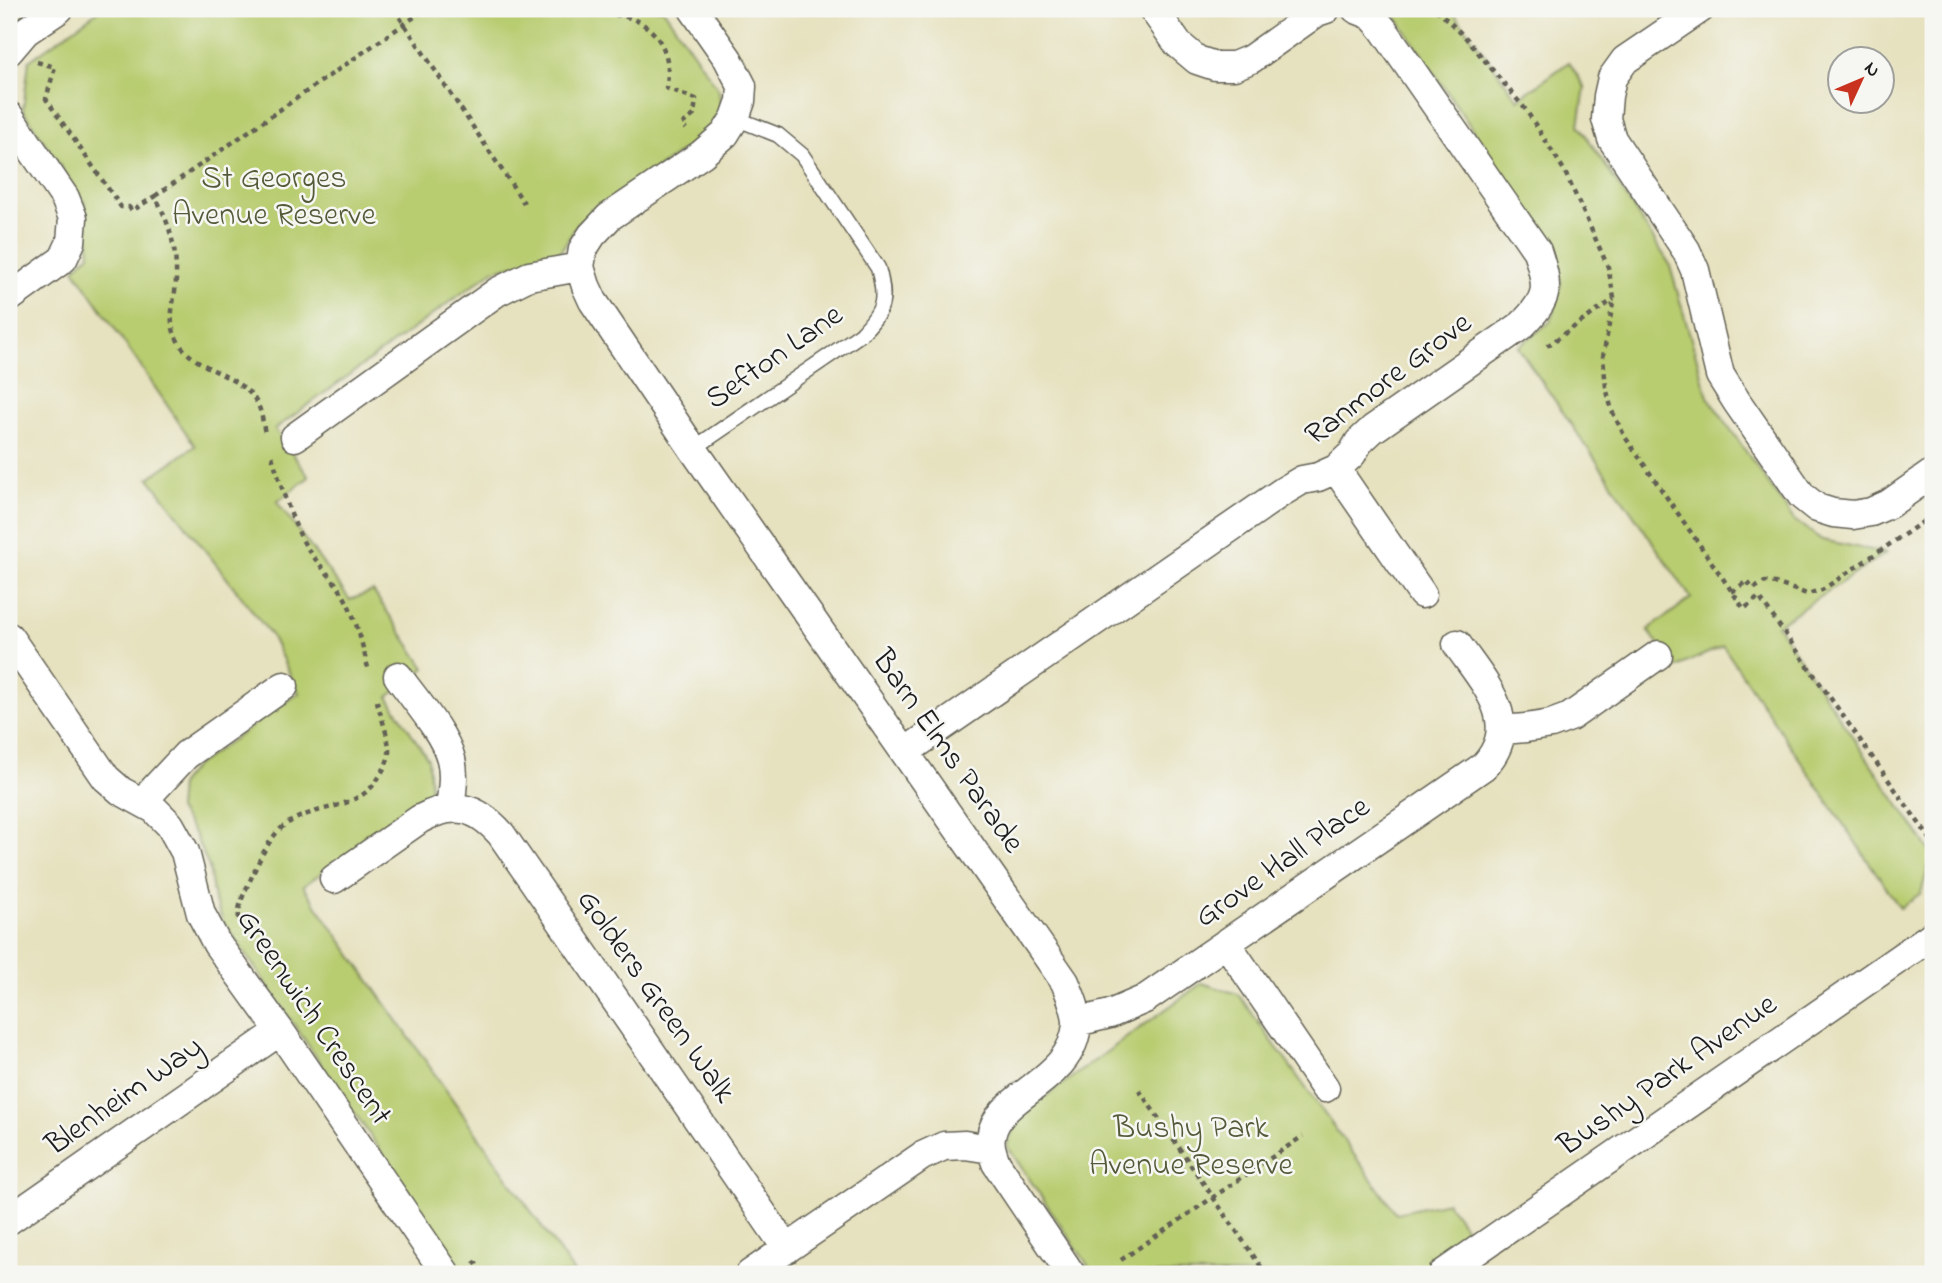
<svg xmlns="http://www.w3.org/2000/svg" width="1942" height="1283" viewBox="0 0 1942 1283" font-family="'Indie Flower',sans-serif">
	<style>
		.green { fill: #b8cc6f; stroke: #6a7446; stroke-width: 2 }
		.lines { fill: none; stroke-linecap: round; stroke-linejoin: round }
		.lane-casing { stroke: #636155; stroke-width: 17 }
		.street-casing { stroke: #636155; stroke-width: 31 }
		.path { stroke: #636155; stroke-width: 4.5; stroke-dasharray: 5 5; stroke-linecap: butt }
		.lane { stroke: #fff; stroke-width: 14 }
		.street { stroke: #fff; stroke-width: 28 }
		.labels { text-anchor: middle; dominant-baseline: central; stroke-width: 5; stroke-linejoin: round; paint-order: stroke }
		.park-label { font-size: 32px; fill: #535a39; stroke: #f6f6f2 }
		.street-label { font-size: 32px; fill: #1c1c1c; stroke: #f6f6f2 }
	</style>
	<rect width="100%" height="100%" fill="#f6f6f2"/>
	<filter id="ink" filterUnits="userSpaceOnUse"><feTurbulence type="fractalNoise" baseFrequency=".0143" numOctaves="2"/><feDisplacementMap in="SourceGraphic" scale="14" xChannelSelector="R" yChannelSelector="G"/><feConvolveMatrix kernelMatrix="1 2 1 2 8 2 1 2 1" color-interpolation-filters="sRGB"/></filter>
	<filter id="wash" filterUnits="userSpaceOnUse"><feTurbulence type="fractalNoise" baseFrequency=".00686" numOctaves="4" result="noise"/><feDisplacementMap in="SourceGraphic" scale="28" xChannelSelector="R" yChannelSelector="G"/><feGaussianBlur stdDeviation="1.57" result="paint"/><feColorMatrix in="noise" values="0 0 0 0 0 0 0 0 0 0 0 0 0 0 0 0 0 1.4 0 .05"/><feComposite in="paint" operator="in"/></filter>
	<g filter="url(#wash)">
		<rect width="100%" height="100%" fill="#e6e1be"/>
		<path class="green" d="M101,9H663L719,90L721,111L709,132L578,224L558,255L494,270L275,429L309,477L277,502L350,600L373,591L425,668L388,697L428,759L431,796L303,886L575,1274H465L223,921L214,900L209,867L194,833L178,810L180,784L194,767L299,693L271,635L149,478L195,446L74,269L90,254L85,203L23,110L29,61Z
			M1391,9H1451L1518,99L1569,62L1585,88L1579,125L1669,263L1708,397L1794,520L1822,540L1886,553L1777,625L1932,854L1921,893L1900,908L1723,646L1675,668L1648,630L1691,598L1518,347L1550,322L1557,301L1561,281L1557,259L1548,241Z
			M1202,983L1238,994L1396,1213L1447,1202L1471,1235L1413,1274H1094L1007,1146L1017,1117Z"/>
	</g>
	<g filter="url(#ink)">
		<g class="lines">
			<defs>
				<path id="lane" d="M693,449L861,334C884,310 887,301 878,268L802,155L778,135L735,118"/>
				<path id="street" d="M1153,9L1178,44L1197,60L1215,66H1234L1251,59L1317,12L1326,9
					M1700,9L1625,60L1612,78L1608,96L1606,119L1612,139L1686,250L1695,270L1720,375L1737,402L1802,496L1817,508L1833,513L1853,515L1871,512L1889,504L1933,473
					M9,51L26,31L59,9
					M9,116L65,198L73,218L71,242L63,259L9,298
					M580,267L586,286L593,301L693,449L1065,982C1070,995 1077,1009 1077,1023C1074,1082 997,1093 991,1137C989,1146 993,1154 996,1163L1071,1274
					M295,437L497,292L529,276L580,267L583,249L592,235L609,217L702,154L725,134L735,118L741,101L742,86L728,59L693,9
					M1336,469L1422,594
					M9,637L106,778L121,791L154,809L170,825L185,852L201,914L217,944L280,1031L446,1274
					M398,676C414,699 444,732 451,759C455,775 452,792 450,808
					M1502,730L1526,728L1551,724L1570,717L1658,655
					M905,752L1282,492L1302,480L1318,477L1336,469L1352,454L1359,442L1373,429L1522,325C1550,297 1549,288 1537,251L1383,29L1371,15L1356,9
					M142,802L186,755L284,686
					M334,879L420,819C454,801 476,806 501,834L787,1249
					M1227,944L1325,1088
					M1077,1022L1110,1014L1145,999L1484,766C1524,723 1483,682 1457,644
					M9,1220L280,1031
					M750,1274L922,1156L944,1146L965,1145L991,1149
					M1443,1274L1933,935"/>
			</defs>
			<use href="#lane" class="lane-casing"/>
			<use href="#street" class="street-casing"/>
			<path class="path" d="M394,9L524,203
				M596,9C605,14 613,14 623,16C657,24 674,54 666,88L696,99L694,115L682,124L686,129
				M1436,9L1466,38L1526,110L1564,170L1592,231L1608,267L1614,298L1603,357L1606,387L1612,411L1625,437L1744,609L1759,597L1933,843
				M37,62L55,67L46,99L121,207H129L132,211L155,196C169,222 177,249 176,278C176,302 165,318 178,341C193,370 243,375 257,403C262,412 263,424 265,434
				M155,196L426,9
				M1547,346L1614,299
				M272,456C281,485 289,514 303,541C312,557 325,570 336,584C354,608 361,640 368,668
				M1732,592L1747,581L1753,589L1765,582L1775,583L1807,594L1822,590L1933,515
				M239,919C237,904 247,888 253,874C260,858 271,835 285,825C314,804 360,811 379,777C384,769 388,762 389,753C390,739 380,715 377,701
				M1139,1090L1266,1274
				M1121,1260L1303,1136
				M474,1261L484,1274"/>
			<use href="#lane" class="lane"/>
			<use href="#street" class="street"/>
		</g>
	</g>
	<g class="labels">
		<g class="park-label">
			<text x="274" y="179">St Georges<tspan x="274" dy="37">Avenue Reserve</tspan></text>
			<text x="1191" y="1129">Bushy Park<tspan x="1191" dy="37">Avenue Reserve</tspan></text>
		</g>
		<g class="street-label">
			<text transform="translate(775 358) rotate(-35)">Sefton Lane</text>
			<text transform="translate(1389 380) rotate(-37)">Ranmore Grove</text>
			<text transform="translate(947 752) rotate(55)">Barn Elms Parade</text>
			<text transform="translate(1283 863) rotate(-35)">Grove Hall Place</text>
			<text transform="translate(655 997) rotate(55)">Golders Green Walk</text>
			<text transform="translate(313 1018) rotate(56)">Greenwich Crescent</text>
			<text transform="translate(1668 1076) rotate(-35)">Bushy Park Avenue</text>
			<text transform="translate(125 1097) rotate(-35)">Blenheim Way</text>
		</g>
	</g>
	<rect width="1942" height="1283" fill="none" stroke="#f6f6f2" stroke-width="35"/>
	<g transform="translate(1861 80) rotate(46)"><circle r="33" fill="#f6f6f2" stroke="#9f9f9c" stroke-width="2"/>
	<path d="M0-5L12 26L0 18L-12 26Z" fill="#c8321e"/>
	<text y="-10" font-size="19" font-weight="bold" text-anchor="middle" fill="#1c1c1c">N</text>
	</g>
</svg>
